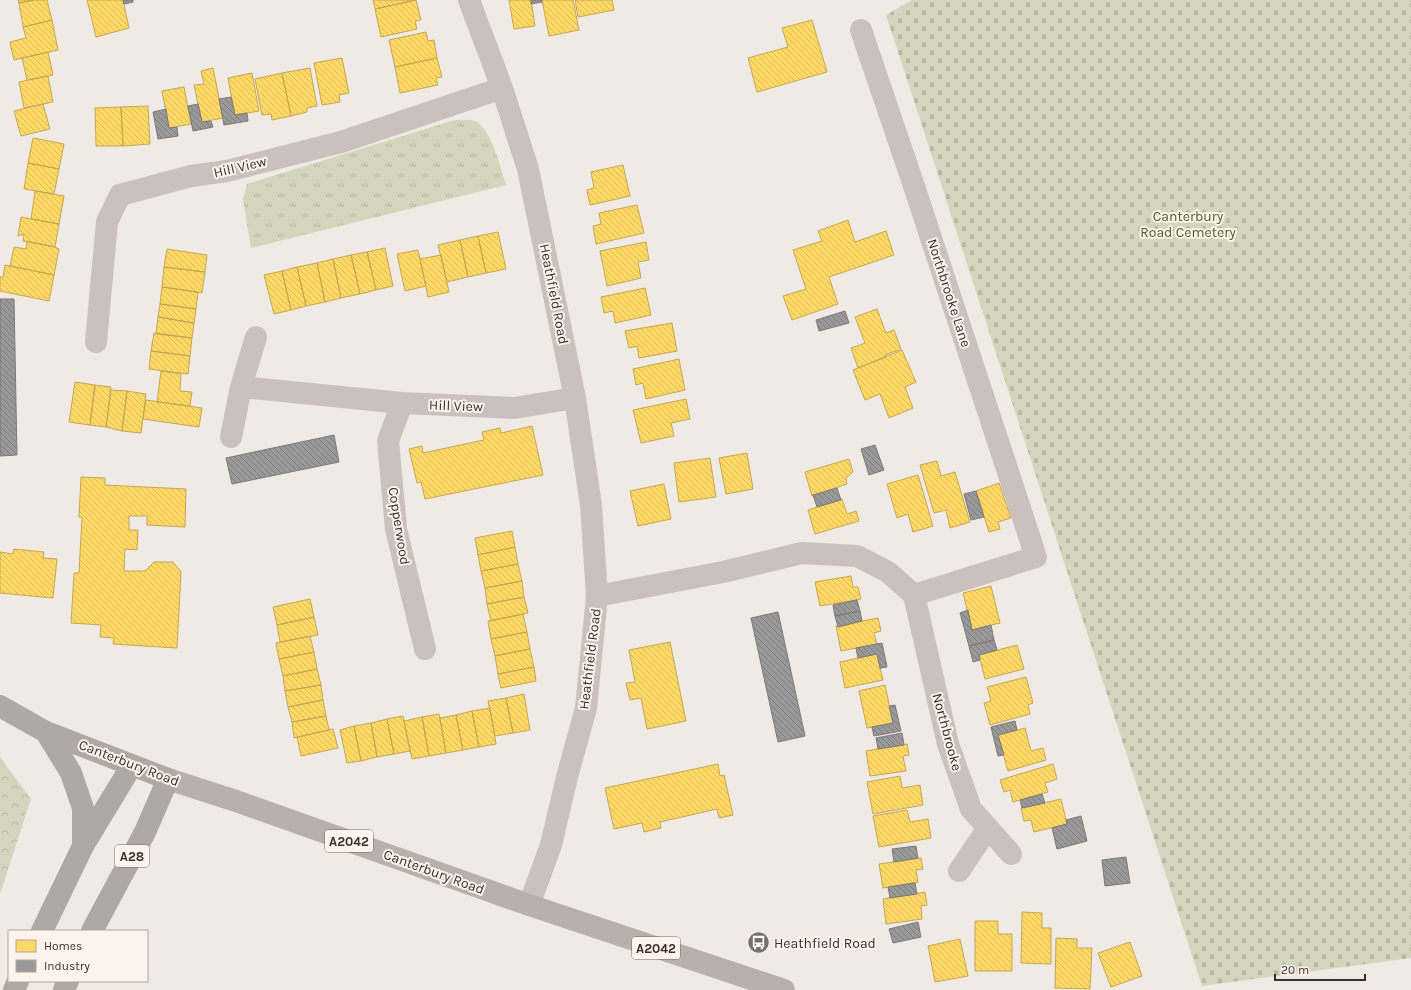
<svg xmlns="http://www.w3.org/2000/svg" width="1411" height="990" viewBox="0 0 1411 990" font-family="Karla,sans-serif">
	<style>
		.grass { fill: url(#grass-tufts) }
		.forest { fill: url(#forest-crowns) }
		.cemetery { fill: url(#cemetery-stones) }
		.homes { fill: url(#homes-back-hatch); stroke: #c4a654 }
		.industry { fill: url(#industry-back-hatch); stroke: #7d7977 }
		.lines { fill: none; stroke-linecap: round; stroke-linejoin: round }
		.minor { stroke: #cac1bc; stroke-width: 22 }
		.major { stroke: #b9b0ab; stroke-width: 22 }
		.highway { stroke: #afa8a3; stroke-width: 22 }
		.labels { text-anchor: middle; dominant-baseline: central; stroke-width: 4; stroke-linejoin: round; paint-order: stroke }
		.shield { fill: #fcf3ec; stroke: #756964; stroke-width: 1 }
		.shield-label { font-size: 13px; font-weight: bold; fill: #3b2e29 }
		.street-label { font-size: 14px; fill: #3b2e29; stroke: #fcf3ec }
		.park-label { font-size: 14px; fill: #4e5c2b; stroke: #fcf3ec }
		.poi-label { font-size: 14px; fill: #3b2e29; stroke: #fcf3ec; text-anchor: start }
	</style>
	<defs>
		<pattern id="grass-tufts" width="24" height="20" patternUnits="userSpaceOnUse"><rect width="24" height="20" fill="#d3d6bd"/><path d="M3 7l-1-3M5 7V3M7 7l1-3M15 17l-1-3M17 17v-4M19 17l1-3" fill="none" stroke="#b6b8a2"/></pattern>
		<pattern id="forest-crowns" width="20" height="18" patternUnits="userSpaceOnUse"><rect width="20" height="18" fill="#d3d6bd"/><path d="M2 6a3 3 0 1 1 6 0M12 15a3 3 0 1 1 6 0" fill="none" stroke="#b6b8a2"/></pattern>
		<pattern id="cemetery-stones" width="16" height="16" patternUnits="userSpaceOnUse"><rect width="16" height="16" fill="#d3d6bd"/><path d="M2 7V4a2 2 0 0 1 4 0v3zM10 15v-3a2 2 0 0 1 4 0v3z" fill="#b6b8a2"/></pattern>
		<pattern id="homes-back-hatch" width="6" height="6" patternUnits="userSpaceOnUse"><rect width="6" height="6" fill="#ffd966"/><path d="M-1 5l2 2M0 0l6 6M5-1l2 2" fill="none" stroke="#dbbb58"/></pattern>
		<pattern id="industry-back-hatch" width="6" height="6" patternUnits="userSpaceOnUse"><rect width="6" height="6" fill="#999"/><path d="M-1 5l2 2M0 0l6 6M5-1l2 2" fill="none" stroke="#7e7d7d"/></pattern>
	</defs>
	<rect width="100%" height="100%" fill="#f0eae4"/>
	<path class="grass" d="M455,120C461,120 472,119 477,122C493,133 500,167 506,185L251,248L243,199L247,184Z"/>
	<path class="forest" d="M0,757L31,799L0,894Z"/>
	<path class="cemetery" d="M912,0H1411V958L1202,986L886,15Z"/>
	<path class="homes" d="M18,0H34L19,3Z
		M34,0H47L52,20L23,27L19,3Z
		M87,0H123L129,28L96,37Z
		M373,0H416L375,9Z
		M416,0L421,20L415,21L417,29L381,37L375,9Z
		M509,0H531L535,26L514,29Z
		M542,0H573L579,30L549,36Z
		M575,0H612L614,10L578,17Z
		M52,20L58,50L14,60L10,42L26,38L23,27Z
		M812,20L827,72L757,92L748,58L788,47L782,28Z
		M426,32L428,41L434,40L437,58L395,67L389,40Z
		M48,52L53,75L27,80L22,58Z
		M342,58L349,93L339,95L340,102L322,105L314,63Z
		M437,58L442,77L436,78L438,85L400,93L395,67Z
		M213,68L223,118L202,122L194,85L204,84L201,71Z
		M310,68L317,106L307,108V112L291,116L282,73Z
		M252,73L259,111L235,115L228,78Z
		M282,73L291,116L272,120L271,114L262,115L255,79Z
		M48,76L53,102L24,108L19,82Z
		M184,87L191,124L169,128L162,91Z
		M43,104L50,129L21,136L14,111Z
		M148,106L150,144L123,146L121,107Z
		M121,107L123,146H96L95,108Z
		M33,138L64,144L59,169L28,163Z
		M28,163L59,169L54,194L24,189Z
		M623,165L630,196L590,205L587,190L594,188L591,172Z
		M35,191L64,196L59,224L31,219Z
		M637,205L644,233L596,244L593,226L601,224L599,213Z
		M21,217L59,224L55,247L23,241L24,234L18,236Z
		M848,220L855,242L886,231L894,255L829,277L838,304L792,320L783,296L806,289L793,250L822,241L818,231Z
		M498,232L506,269L486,273L478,236Z
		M478,236L486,273L468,277L460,240Z
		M460,240L468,277L447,282L438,245Z
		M27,241L55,247L59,249L54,275L10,266L14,247L26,249Z
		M646,242L649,260L638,262L641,278L607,286L600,251Z
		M385,248L393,286L376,290L367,252Z
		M167,249L207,255L205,272L164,267Z
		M418,250L426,286L405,291L397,254Z
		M367,252L376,290L360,294L351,255Z
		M351,255L360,294L341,298L333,259Z
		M441,255L449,292L428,297L420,259Z
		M333,259L341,298L325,302L317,263Z
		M317,263L325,302L306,306L297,267Z
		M5,265L54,275L49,301L0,291V277H3Z
		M164,267L205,272L202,293L162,287Z
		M297,267L306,306L291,310L282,271Z
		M282,271L291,310L274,314L264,275Z
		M162,287L198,292L196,309L160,304Z
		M645,288L651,315L615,323L613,311L604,313L601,297Z
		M160,304L196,309L194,323L158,317Z
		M877,309L886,333L894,330L901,349L885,355L886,357L858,368L851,348L865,343L855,317Z
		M158,317L194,323L192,338L156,334Z
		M672,323L677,351L639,358L637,346L629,348L625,331Z
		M154,333L192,338L190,356L151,351Z
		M902,350L916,382L905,387L913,408L889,418L880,394L865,400L853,370Z
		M151,351L190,356L188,374L149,369Z
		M679,359L685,390L646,399L643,383L636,385L633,369Z
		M161,371L181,374L180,391L192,392L190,406L157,402Z
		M75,382L95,385L90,425L69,422Z
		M95,385L111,387L106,427L90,425Z
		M111,390L127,391L122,431L106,427Z
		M127,391L146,394L141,433L122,431Z
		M686,399L690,419L671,423L674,436L641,443L633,410Z
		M146,400L202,408L199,427L143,419Z
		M532,426L543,475L425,499L421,482L417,483L409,449L422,446L423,453L484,440L482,432L500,428L501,433Z
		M747,453L753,489L726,494L719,458Z
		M710,458L716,497L679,502L674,463Z
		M849,459L853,472L846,478L847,484L812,496L805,472Z
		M937,461L941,476L955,472L970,522L950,528L946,510L934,513L920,465Z
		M918,475L933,526L913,532L908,514L897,518L887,484Z
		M81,477L105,478V485L186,489L185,527L147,525V516H129V530H138L137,550L125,549L124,571H145L154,562H173L181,572L177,648L113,644L114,638L100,637L101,625L71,623L74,573H79L82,517H79Z
		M999,483L1011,518L998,522L1000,529L989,532L976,491Z
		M664,484L671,519L638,526L630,491Z
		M842,499L847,514L856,511L859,521L815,534L808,510Z
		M512,531L515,547L478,555L475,538Z
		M515,547L518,564L481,571L478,555Z
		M14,549L44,552L43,558L57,559L53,598L0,593V552L13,554Z
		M518,564L522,581L485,588L481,571Z
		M851,576L853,587H858L861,599L820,606L815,582Z
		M522,581L524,597L487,604L485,588Z
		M991,586L1000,623L972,630L963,593Z
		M524,597L528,613L491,621L487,604Z
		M310,599L314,617L277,625L273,607Z
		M523,614L527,632L491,639L488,621Z
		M314,617L318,635L280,642L277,625Z
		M878,618L881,631L874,633L877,644L841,651L836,626Z
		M527,632L530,649L495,656L491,639Z
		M310,636L314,652L279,659L276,643Z
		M670,642L686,721L647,729L641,698L630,700L626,683L635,682L629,650Z
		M1017,645L1024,669L985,679L979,655Z
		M530,649L534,667L498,674L495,656Z
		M314,652L317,669L283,676L279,659Z
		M877,654L883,680L845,688L840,662Z
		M534,667L536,681L501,688L498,674Z
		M317,669L321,685L285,691L283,676Z
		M1026,677L1033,703L1028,705L1030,714L990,725L984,703L991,701L987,687Z
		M321,685L323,700L288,707L285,691Z
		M885,685L893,723L867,728L859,691Z
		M524,694L530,730L513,733L506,698Z
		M506,698L513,733L495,736L488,701Z
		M323,700L326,716L292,722L288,707Z
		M490,708L496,744L479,747L472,711Z
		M472,711L479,747L463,750L456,715Z
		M439,714L446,753L429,756L422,717Z
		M456,715L463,750L446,753L440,718Z
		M326,716L329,730L294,738L292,722Z
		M403,716L410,751L394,754L387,719Z
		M422,717L429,756L412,759L404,721Z
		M387,719L394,754L377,757L371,723Z
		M371,723L377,757L361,761L354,726Z
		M354,726L361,761L347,763L340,730Z
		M1025,728L1031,751L1043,748L1046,760L1008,771L998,735Z
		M333,729L338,748L301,756L297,737Z
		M907,744L909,755L903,756L906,771L870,776L866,751Z
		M718,764L720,776L724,775L733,815L719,818L717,809L660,822L661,828L644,832L642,823L614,829L605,788Z
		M1053,764L1057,779L1045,783L1048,792L1013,802L1010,790L1004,792L1000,780Z
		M900,776L902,788L920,785L923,805L873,814L867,782Z
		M1061,799L1067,824L1034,832L1031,820L1024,821L1021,808Z
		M907,810L910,822L928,819L931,838L879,847L873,816Z
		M921,858L923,869L916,870L918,882L883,888L879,864Z
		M925,892L927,905L921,906L922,919L886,924L883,899Z
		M1022,912L1042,913V928H1051V964L1021,963Z
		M975,921H998V934H1012V971H975Z
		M1056,938L1077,939V948H1092L1090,989L1055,988Z
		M960,939L968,976L935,982L928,946Z
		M1130,942L1142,976L1111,987L1098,953Z"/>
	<path class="industry" d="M123,0H133V2L124,4Z
		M531,0H542V2L531,4Z
		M231,97L235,115L247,113L248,121L224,125L219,99Z
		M198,104L202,122L211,121L213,127L193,131L188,106Z
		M166,109L169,128L177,127L178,136L158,139L153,112Z
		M0,299H14L17,455L0,456Z
		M845,311L849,323L819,331L816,320Z
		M334,435L339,462L232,484L226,458Z
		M875,445L884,470L869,475L861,449Z
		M837,488L841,500L817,507L813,495Z
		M976,491L984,517L971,520L964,494Z
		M857,600L860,611L835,616L833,605Z
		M968,610L972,630L991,625L994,640L969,646L960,613Z
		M860,611L862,621L838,627L835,616Z
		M778,612L805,736L778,742L751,618Z
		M994,640L997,650L979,655L980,660L973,662L969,646Z
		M882,643L887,667L880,668L877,654L858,658L856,648Z
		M895,705L901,731L874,736L872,727L893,723L889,706Z
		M1015,721L1017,730L998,735L1004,755L998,756L991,727Z
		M902,733L904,745L878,749L876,738Z
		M1042,794L1045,803L1022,808L1020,800Z
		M1081,816L1087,841L1057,849L1052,828L1067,824L1066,820Z
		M916,846L918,858L894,862L892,849Z
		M1126,857L1130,883L1105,886L1102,860Z
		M915,883L917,894L890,898L888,887Z
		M918,922L921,937L893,943L889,929Z"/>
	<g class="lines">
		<path class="minor" d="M469,0L502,88L528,169L575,398L591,505L597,596L586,708L567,777L551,845L529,905
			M861,30L913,183L1036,557L914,595
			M96,342L107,222L120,195L191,176L227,171L341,142L502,88
			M241,387L402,403L514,408L575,398
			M402,403L388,441L396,529L425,649
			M231,437L241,387L256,337
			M597,596L723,572L802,553L857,556L888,572L914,595L948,744L971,809L1011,854
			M959,871L988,828"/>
		<path class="major" d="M168,779L236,801L529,905L784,990"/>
		<path class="highway" d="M0,706L46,732L168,779L145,832L92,931
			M46,732L71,773L83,808V845
			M42,931L83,846L132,765
			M14,990L18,981
			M64,990L68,981"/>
	</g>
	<defs>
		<symbol id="bus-disc" viewBox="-11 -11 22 22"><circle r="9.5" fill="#7a706a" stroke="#fcf3ec"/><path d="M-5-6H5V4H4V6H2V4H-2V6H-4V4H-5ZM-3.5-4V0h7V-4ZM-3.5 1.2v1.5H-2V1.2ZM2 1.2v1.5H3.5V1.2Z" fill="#fff"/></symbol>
	</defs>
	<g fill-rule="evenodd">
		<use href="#bus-disc" x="746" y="930" width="25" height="25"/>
	</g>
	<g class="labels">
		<g class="shield">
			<rect x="325" y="830" width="48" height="22" rx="3"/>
			<rect x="115" y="845" width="34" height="22" rx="3"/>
			<rect x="632" y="937" width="48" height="22" rx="3"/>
		</g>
		<g class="shield-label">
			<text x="349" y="841">A2042</text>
			<text x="132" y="856">A28</text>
			<text x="656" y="948">A2042</text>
		</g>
		<g class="street-label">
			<text transform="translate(240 167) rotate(-13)">Hill View</text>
			<text transform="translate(949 293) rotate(72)">Northbrooke Lane</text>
			<text transform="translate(554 294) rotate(79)">Heathfield Road</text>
			<text transform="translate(456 406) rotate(2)">Hill View</text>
			<text transform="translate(399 526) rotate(81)">Copperwood</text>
			<text transform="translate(590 659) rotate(-83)">Heathfield Road</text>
			<text transform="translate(947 732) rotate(75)">Northbrooke</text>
			<text transform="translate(129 763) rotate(21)">Canterbury Road</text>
			<text transform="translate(434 872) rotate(20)">Canterbury Road</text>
		</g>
		<g class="park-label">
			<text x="1188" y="216">Canterbury<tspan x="1188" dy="16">Road Cemetery</tspan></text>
		</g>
		<g class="poi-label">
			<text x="774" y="943">Heathfield Road</text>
		</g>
	</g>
	<rect x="8" y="930" width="140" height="52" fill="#fcf3ec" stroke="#afa49e"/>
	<rect x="16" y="940" width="20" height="12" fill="#ffd966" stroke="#afa49e"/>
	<text x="44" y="950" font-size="12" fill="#3b2e29">Homes</text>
	<rect x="16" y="960" width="20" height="12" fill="#999999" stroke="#afa49e"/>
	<text x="44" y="970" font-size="12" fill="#3b2e29">Industry</text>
	<path d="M1275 974v6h90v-6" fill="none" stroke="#3b2e29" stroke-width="2"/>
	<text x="1281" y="974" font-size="12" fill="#3b2e29" stroke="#fcf3ec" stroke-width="3" paint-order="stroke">20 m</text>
</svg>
